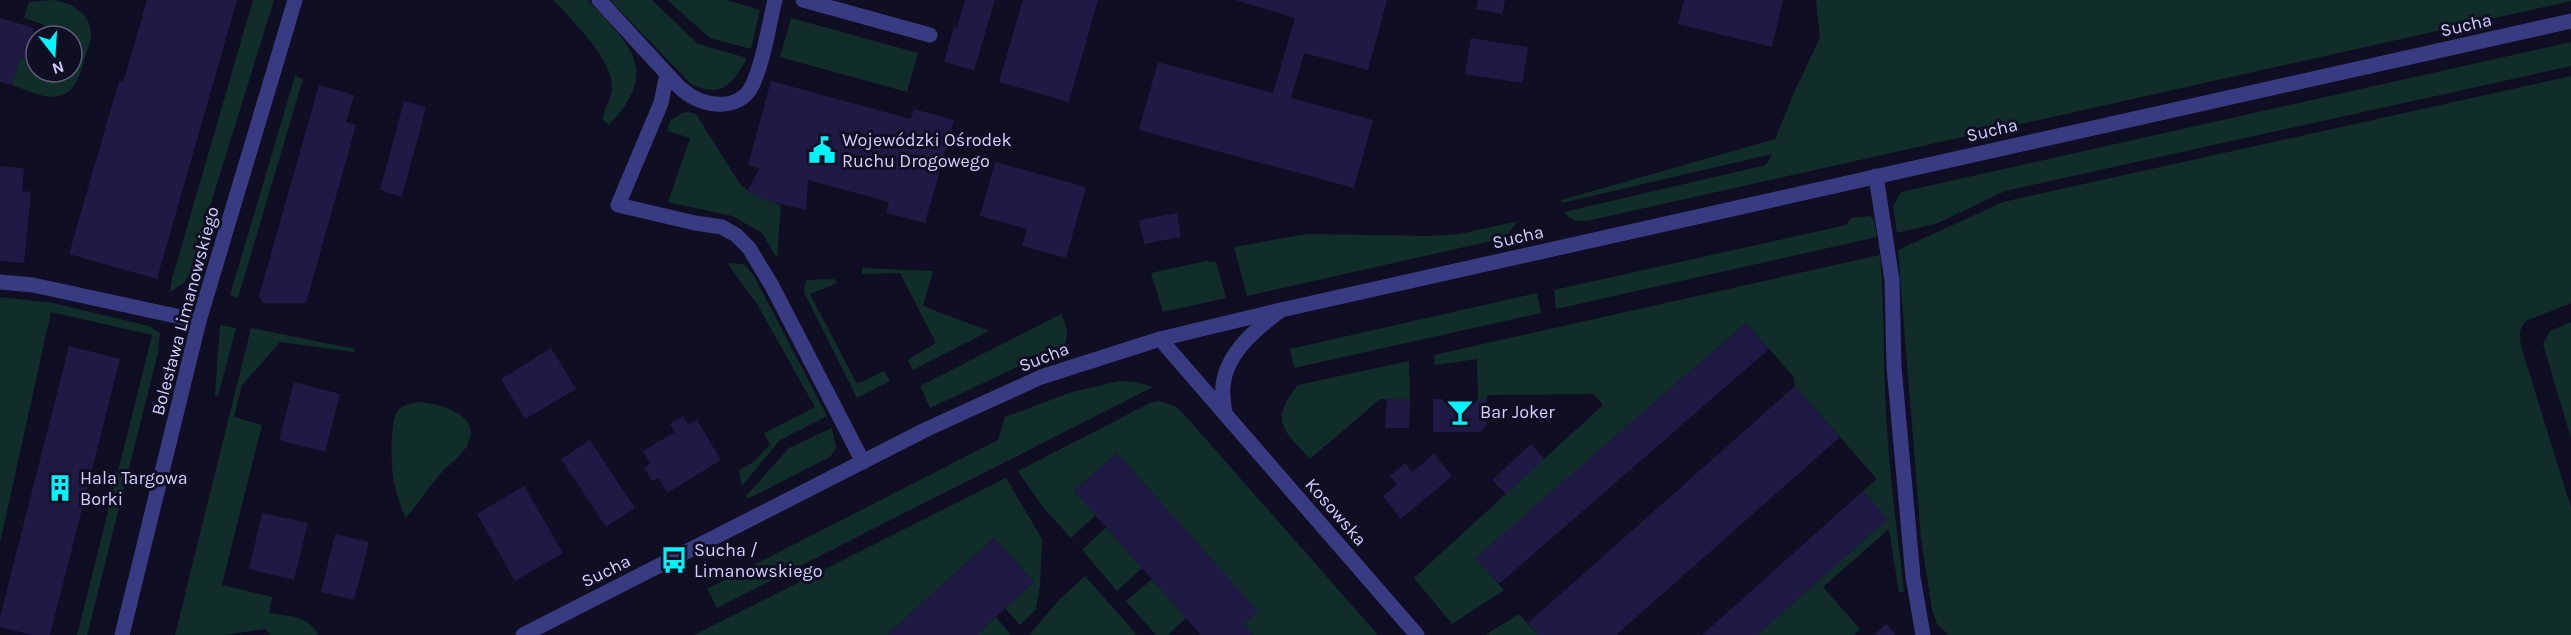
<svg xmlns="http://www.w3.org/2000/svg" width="2571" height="635" viewBox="0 0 2571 635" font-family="Karla,sans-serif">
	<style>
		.green { fill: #112d2a }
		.building { fill: #1f1a44 }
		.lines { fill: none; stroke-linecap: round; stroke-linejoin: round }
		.service { stroke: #393b82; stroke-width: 15 }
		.minor { stroke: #393b82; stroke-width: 15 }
		.tertiary { stroke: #393b82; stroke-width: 15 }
		.labels { text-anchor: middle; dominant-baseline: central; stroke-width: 6; stroke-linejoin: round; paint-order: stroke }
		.street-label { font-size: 18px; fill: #d1d0ff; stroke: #100e23 }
		.poi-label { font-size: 18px; fill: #d1d0ff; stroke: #100e23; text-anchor: start }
	</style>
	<rect width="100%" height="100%" fill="#100e23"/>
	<path class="green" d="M53,0C70,2 91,13 91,34C91,42 86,53 84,61C80,74 76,90 62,95C47,101 27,90 12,85L20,57L32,61L36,50V72H72V36H40L44,25L24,18L29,2Z
		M253,0H274L189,274L184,283L170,292L172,279Z
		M554,0H588C630,45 661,70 609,125L603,120C603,108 612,99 612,88C613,58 573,23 554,0Z
		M610,0H652L698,44L747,58C733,84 722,99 691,84Z
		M667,0H727L760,10L751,49L710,38Z
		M1816,0H2571V1L1591,220C1580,222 1571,221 1564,212L1766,165L1772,154L1562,203L1561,200L1775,139L1796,88L1820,38Z
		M791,18L918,53L907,92L780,57Z
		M2571,42V66L2005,191L1938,223L1897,233L1893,207L1901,192Z
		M295,76L303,79L238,298L230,295Z
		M2571,76V303L2526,321C2518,329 2520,336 2521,346L2571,508V635H1949L1937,624L1932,610L1921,538L1898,250L2003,202Z
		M688,112L696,114L740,184C752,195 765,200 781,205L777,258L762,233L732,216L668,202L690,138L667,131L670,121L682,113Z
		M1870,216L1874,221L1877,237L1556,309L1554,290L1846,225L1851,218Z
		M1518,221L1506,236L1500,239L1247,296L1234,247L1306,234L1429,236L1460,234Z
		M1880,255C1884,300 1883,344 1885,389C1887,456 1896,524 1904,591L1899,593L1889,529L1823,587L1860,629L1853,635H1757L1887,519L1863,491L1877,479L1795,386L1794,377L1746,323L1476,558L1504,590L1452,624L1414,578L1603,405L1593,394L1487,395V399H1478L1477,359L1435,365L1434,355Z
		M1206,261L1216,262L1226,298L1163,312L1151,273Z
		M727,263L744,264L754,276L827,416L780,440L742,486L739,470L755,461L770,444L764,433L815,407L757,304Z
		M862,268L933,271L923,306L989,331L913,370L908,361L910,358L936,343L900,273L862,274Z
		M834,279L837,283L810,294L857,384L884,371L890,381L857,398L804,292L806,280Z
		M1537,293L1541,313L1294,368L1290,349Z
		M0,297L53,303L149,326L160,333L158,353L87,635H77L152,335L51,312L0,543Z
		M1061,314L1067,328L1066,343L1062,346L930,408L920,386Z
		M2571,322V438L2543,344L2550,331Z
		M220,325L236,328L218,396L215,395Z
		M251,328L355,349L354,352L280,342L242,385L234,417L262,425L222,585L272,597L269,613C287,616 309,615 318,635H271L265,629L225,635H175Z
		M1409,361L1410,400L1380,399L1310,459C1283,430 1269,421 1298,385Z
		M1119,381L1136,382L1153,387L717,608L707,589L998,440L1005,417L1072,392Z
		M1160,401L1176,407L1182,412L1378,635H1253L1244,624L1257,611L1117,453L1074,491L1096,515L1071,538L1042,506L1018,471L1150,403Z
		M418,402C436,403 480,413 469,441C465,454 450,463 441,473C429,487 418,503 406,518C393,491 390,465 392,435C393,428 393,418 397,412C401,405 410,404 418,402Z
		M832,428L836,448L830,457L747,499L746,496L789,448Z
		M1006,478L1042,539L1040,586L1036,609L1020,625L1005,608L1034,582L994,538L887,635H694Z
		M1106,527L1142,568L1117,591L1082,550Z
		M1085,576L1137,635H1029L1059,600Z
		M1152,579L1186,618L1168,635H1156L1126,601Z
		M1519,614L1538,635H1485Z
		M996,617L1011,635H976Z"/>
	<path class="building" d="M147,0H237L157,279L69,254L119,81L123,83Z
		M965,0H995L974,70L944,62L954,27L957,28Z
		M1023,0H1098L1069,102L999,82Z
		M1235,0H1387L1368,70L1304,53L1291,98L1373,120L1354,188L1139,130L1158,62L1273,93L1295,18Z
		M1478,0H1505L1502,14L1476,9Z
		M1684,0H1783L1772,47L1678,24Z
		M0,18L34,28L25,59L20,57L12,85L0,82Z
		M1471,38L1528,47L1522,83L1465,74Z
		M771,81L911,119L914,109L954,120L925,223L886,213L889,202L808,180L806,210L764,200L747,191L760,168L748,165Z
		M319,85L354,95L346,122L356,125L306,303H262L259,296Z
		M404,101L426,107L402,197L380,190Z
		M995,162L1086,187L1066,258L1022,246L1027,229L980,216Z
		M0,166L24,168L22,191L31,192L24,263L0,261Z
		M1177,213L1181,237L1144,244L1139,220Z
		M1746,323L1769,349L1499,584L1475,558Z
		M69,346L120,359L50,635H33L0,627V617Z
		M551,348L576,389L525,419L501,379Z
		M294,382L340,394L325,452L279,440Z
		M1795,386L1840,437L1616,635H1538L1528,623Z
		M1387,398L1410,400L1409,428H1385Z
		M1433,399H1487V425L1480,432H1433Z
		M683,416L688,424L697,420L721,460L667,493L659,478L652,481L644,468L650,464L643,451L675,432L670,424Z
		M590,440L635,508L606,527L561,459Z
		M1531,444L1544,459L1506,494L1492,480Z
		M1117,453L1258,611L1244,624L1253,635H1201L1074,491Z
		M1434,454L1452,476L1401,519L1383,496L1397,485L1390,476L1405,463L1412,472Z
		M524,486L563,553L515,581L477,514Z
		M1863,491L1888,519L1757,635H1702Z
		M262,513L308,523L294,580L249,569Z
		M335,534L369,542L354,600L321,592Z
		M994,538L1034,582L996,617L976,635H887Z
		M1886,624L1896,635H1874Z"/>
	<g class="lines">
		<path class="service" d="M599,0L667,74L661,103L618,205L695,223L722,227L736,235L749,248L772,286L863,462
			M803,0L930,35
			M667,74C673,80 678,87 684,91C703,107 739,112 752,86C764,60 768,28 775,0
			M1876,176L1892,280L1894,367L1913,577L1923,635
			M0,282L33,285L199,321"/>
		<path class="minor" d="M1160,339L1417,635
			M1225,414C1224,405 1222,395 1223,386C1226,353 1257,328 1281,310"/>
		<path class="tertiary" d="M122,635L199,321L295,0
			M523,635L927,429L1041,377L1160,339L1281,310L2571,21"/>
	</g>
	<defs>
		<symbol id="civic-bare" viewBox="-9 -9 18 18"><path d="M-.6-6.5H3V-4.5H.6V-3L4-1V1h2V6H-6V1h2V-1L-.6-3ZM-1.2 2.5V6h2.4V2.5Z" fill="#00f4fa" stroke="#100e23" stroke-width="2.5" paint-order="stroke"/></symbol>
		<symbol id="bar-bare" viewBox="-9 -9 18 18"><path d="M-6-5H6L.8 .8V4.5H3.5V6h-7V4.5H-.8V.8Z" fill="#00f4fa" stroke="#100e23" stroke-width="2.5" paint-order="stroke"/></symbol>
		<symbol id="building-bare" viewBox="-9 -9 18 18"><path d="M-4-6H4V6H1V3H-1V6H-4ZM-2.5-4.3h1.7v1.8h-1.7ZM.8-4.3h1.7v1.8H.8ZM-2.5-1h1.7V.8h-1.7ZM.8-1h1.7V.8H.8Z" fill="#00f4fa" stroke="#100e23" stroke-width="2.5" paint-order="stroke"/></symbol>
		<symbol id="bus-bare" viewBox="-9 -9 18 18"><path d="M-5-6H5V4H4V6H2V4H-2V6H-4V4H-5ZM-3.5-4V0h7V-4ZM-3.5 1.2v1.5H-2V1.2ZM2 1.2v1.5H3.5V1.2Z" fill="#00f4fa" stroke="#100e23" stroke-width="2.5" paint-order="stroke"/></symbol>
	</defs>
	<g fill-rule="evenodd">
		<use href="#civic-bare" x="803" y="131" width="38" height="38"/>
		<use href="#bar-bare" x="1441" y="393" width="38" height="38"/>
		<use href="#building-bare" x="41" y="469" width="38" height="38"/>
		<use href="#bus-bare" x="655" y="541" width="38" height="38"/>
	</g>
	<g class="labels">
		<g class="street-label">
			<text transform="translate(2466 25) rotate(-13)">Sucha</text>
			<text transform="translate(1992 130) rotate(-13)">Sucha</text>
			<text transform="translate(1518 237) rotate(-13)">Sucha</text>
			<text transform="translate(185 311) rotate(-75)">Bolesława Limanowskiego</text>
			<text transform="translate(1044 357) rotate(-21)">Sucha</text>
			<text transform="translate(1336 512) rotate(49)">Kosowska</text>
			<text transform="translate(606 571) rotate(-26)">Sucha</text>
		</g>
		<g class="poi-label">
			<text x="842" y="140">Wojewódzki Ośrodek<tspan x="842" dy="21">Ruchu Drogowego</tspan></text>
			<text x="1480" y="412">Bar Joker</text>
			<text x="80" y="478">Hala Targowa<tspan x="80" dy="21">Borki</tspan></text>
			<text x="694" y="550">Sucha /<tspan x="694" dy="21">Limanowskiego</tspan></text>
		</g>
	</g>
	<g transform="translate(54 54) rotate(163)"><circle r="28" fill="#100e23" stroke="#5d5c7b" stroke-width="1.5"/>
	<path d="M0-4.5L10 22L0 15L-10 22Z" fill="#00f4fa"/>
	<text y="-9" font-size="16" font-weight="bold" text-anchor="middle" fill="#d1d0ff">N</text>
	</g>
</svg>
